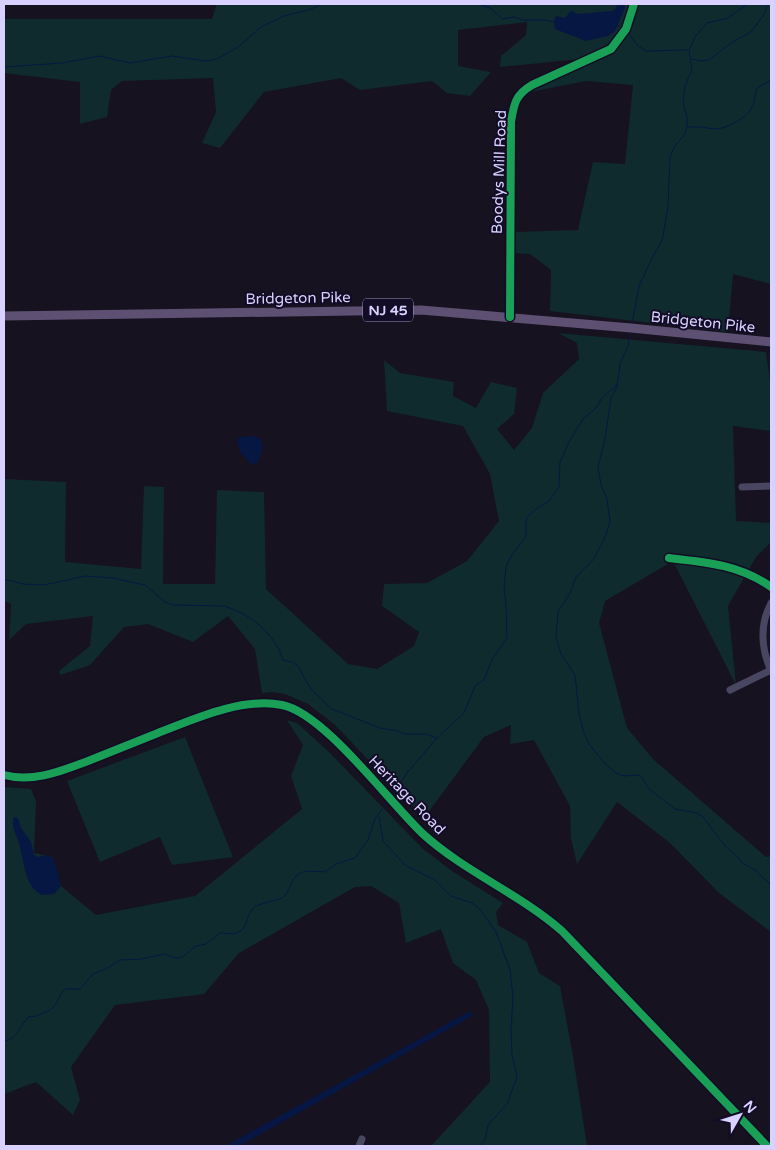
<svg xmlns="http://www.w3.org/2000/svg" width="775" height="1150" viewBox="0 0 775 1150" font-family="'Varela Round',sans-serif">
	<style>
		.green { fill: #0f2b2e }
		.water { fill: #061743 }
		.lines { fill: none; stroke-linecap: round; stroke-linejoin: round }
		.stream { stroke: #061743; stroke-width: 1 }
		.minor { stroke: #484661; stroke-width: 7 }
		.major { stroke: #5e5072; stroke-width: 9 }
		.cycleway-casing { stroke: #120c26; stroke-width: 11 }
		.cycleway { stroke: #1a9f57; stroke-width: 8 }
		.labels { text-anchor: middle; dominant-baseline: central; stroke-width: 4; stroke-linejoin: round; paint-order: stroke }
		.shield { fill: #120c26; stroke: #9d96be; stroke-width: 1 }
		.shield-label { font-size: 14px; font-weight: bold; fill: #d9d1ff }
		.street-label { font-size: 15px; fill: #d9d1ff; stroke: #120c26 }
	</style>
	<rect width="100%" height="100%" fill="#161220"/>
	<path class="green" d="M217,4H598L603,5L608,4H771V284L733,274L728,332L550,311L551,270L530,254L515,253V232L578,230L593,162L625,164L633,85L586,81L530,92L580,59L500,67L501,56L526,35L527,22L458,30V66L491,72L470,96L447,93L432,81L360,90L341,78L264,92L220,148L202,143L216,112L213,78L122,81L111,90L107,117L80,124V82L4,73V19H212Z
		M558,333L766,352L771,387V431L733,426L736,521L771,523V542L756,557L728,606L736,685L673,561L605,601L599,623L627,728L653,759L766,857L771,856V932L719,893L670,843L617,802L577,864L571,838L570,806L534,740L510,744L511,725L484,737L424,818L335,725L308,704L285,694L272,692L262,693L255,649L228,616L193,642L148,624L124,627L90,665L60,675L59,671L90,646L93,616L26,624L9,640L11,604L4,601V479L66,482L65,562L141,569L144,486L164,487L163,584H215L217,490L264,492L266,589L348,664L377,669L414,646L419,632L382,606L384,584L427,583L467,561L499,521L490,474L463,426L387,411L384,360L400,373L454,382L453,396L476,408L491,382L517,388L514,414L497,429L514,450L532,428L543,393L579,359L577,343Z
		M287,720L297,723L330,753L422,848L452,871L503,903L496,912L498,925L527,942L539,973L560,986L573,1056L587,1146H431L490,1082L489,1010L476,980L453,963L441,929L406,943L399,903L371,886L355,887L239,953L204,994L115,1005L71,1067L80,1100L73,1115L36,1082L4,1094V787L31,789L36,801L34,853L52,857L61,886L96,915L195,896L302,809L291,776L303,745Z
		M185,737L233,857L172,865L160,837L100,862L67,781Z"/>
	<path class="water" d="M618,4H625V8L615,31L608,36L586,41L555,29L554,21L556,16L565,18L571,11L578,14L612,11L615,9Z
		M255,436L261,440L263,447L258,462L252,465L240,452L237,440L240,437Z
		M14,817L18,818L21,828L31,842L34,855L38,857L48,855L54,859L61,886L54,894L42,895C25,887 24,863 20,847C18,837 10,827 14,817Z
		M470,1011L472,1016L239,1146H225Z"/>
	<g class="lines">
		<path class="stream" d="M479,4L490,8L503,19L514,17L522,20H544L555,22
			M616,24L623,29
			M628,33L637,45L646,51L688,50
			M692,59L701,61L709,60L731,43L751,32L765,13L767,4
			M4,67L62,63L99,56L130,63L172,56L206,61L217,59L238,47L261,27L284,16L311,9L322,4
			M688,127C698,126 706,128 715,129C727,129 747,118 752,107C756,101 754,94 757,88L771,80
			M632,324L639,286L652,258L662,241L664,230L668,207L670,157L675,146L685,134L687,126V117L683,103L685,86L692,69L689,50L695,37L707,23L728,18L747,4
			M630,333L628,346L620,364L617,387L611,398L605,439L598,467L601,485L607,499L610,522L606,535L594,559L576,577L570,593L558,612L556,638L561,654L575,675L579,714L584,733L589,744L605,764L616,773L624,776L640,775L649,789L675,809L697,813L703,817L725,846L740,859L741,862L755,870L771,885
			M4,579L23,584L42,585L54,583L85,576L113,578L145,585L165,602L173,605L224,606C245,612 265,626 277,646C280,650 281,656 283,660L292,662L298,666L307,683L314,692L332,709L380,728L398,731L403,734H426L436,738
			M392,796L407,773L437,738L464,713L475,686L484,680L492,659L507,638L506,605L504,588L506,567L510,558L526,536V520L529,515L536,509L549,501L559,487L560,462L570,440L583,419L595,409L602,398L617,385
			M379,816L383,841L405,865L435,880L451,896L472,903L480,909L496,932L510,970L513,997L511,1030L512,1055L517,1077L507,1104L488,1125L485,1140L480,1146
			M4,1042L14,1037L28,1017L36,1016L50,1010L56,1004L61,993L66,989H80L93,974L106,969L120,960L141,959L164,954L175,958H181L196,946L206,944L220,933L234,934L241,931L245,926L249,914L255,906L282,898L287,893L293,880L297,875L305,871L325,872L336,864L355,858L368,840L375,819L388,801"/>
		<path class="minor" d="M510,317L511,122C514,104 515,95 532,85L611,49L626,29L634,4
			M742,487L771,486
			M669,558C706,562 740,565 771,587
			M771,603C759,626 761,648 771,671
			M730,690L771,670
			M4,775C33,783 61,771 88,761C111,752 135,742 158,733C194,719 242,697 282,705C324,713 389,802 423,834C465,872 520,894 562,931L767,1146
			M359,1146L362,1139"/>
		<path class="major" d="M4,316L421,310L631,328L771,342"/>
		<defs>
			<path id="cycleway" d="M510,317L511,122C514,104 515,95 532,85L611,49L626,29L634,4
				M669,558C706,562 740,565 771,587
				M4,775C33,783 61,771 88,761C111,752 135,742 158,733C194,719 242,697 282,705C324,713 389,802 423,834C465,872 520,894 562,931L767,1146"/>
		</defs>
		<use href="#cycleway" class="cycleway-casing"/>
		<use href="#cycleway" class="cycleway"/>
	</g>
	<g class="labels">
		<rect class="shield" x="363" y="298.5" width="50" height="23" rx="4"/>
		<g class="shield-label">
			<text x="388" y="310">NJ 45</text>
		</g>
		<g class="street-label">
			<text transform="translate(499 172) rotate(-88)">Boodys Mill Road</text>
			<text transform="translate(298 298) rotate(-1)">Bridgeton Pike</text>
			<text transform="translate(703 322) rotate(6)">Bridgeton Pike</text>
			<text transform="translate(407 795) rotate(46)">Heritage Road</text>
		</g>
	</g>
	<rect width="775" height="1150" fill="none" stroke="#d9d1ff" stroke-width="10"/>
	<g transform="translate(740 1115) rotate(51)" stroke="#120c26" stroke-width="4" paint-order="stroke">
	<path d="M0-4L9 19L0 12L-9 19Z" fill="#d9d1ff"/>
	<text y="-8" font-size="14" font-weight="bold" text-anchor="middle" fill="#d9d1ff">N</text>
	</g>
</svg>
